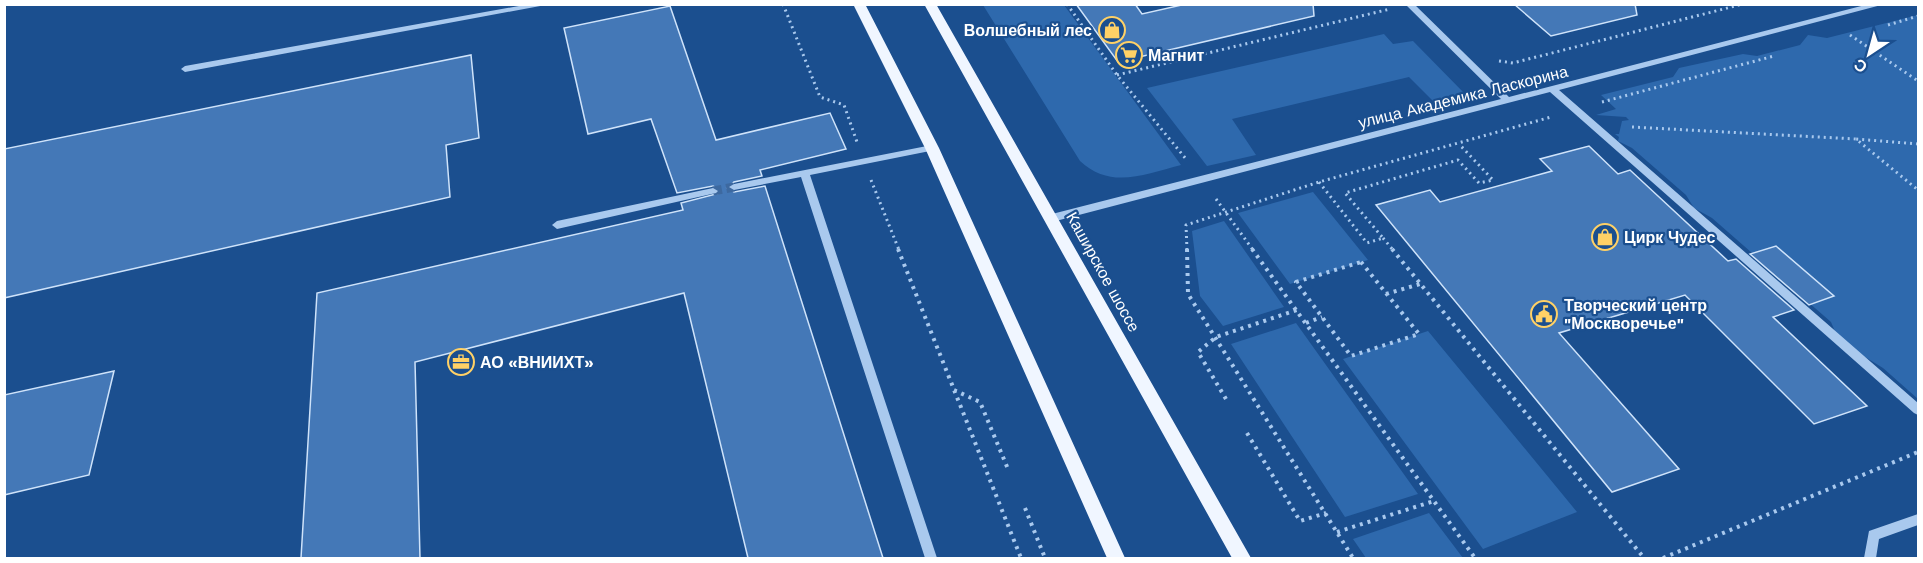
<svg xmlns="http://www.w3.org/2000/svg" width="1923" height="563" viewBox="0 0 1923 563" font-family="'Work Sans',sans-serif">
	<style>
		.green { fill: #2e69ad }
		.building { fill: #4478b7; stroke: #cfe3fa; stroke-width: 1.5 }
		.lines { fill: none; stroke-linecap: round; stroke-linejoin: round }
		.minor-tunnel { stroke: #3d69a0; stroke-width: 9; stroke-dasharray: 9 4.5; stroke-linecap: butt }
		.path-far1 { stroke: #a9c9ee; stroke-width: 3; stroke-dasharray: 2 4; stroke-linecap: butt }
		.path { stroke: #a9c9ee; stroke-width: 4; stroke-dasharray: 3 5; stroke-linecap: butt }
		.minor { fill: #a9c9ee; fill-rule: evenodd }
		.major { fill: #f0f6ff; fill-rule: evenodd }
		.labels { text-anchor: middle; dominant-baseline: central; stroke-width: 4.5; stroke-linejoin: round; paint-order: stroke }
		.poi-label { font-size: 16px; font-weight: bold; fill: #fff; stroke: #1b4f8f; text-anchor: start }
		.street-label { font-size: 16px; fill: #fff; stroke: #1b4f8f }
	</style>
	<rect width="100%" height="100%" fill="#1b4f8f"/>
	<path class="green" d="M983,5H1064L1181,165C1145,174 1111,190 1080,161Z
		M1918,15V399L1883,368L1839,341L1831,322L1712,218L1694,208L1686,195L1632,148L1618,141L1619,137L1615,134H1619L1622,121L1629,120L1626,117L1596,115L1616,109L1601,95L1673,77L1679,68L1743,54L1757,56L1800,45L1808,35L1827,38Z
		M1384,34L1393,44L1413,41L1465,94L1434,102L1409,77L1232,119L1256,155L1207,166L1147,88Z
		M1313,192L1368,260L1290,284L1238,213Z
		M1224,221L1284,307L1223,326L1200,296L1192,231Z
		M1296,323L1418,494L1345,517L1231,344Z
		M1428,331L1577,512L1483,549L1343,359Z
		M1429,513L1463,558H1366L1353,539Z"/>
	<path class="building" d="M1076,4H1135L1142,14L1186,4H1313L1314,16L1118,62Z
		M1514,4H1635L1637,15L1551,36Z
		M670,6L716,140L830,113L846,149L760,170L762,176L734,182L727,188L734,192L765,186L883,558H748L684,293L415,362L420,558H301L317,293L683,210L681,203L720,193L719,189L713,186L677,193L651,119L588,134L564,28Z
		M471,55L479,138L446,145L450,197L4,298V149Z
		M1589,146L1618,174L1630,170L1728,261L1736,259L1794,310L1773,317L1867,406L1814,424L1685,295L1559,333L1679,469L1612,492L1376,205L1430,190L1440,202L1552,171L1540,159Z
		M1776,246L1834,296L1809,305L1750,254Z
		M114,371L89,475L4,495V395Z"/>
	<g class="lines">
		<path class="minor-tunnel" d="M713,191L734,187"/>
		<path class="path-far1" d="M783,4L820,97L844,105L857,142
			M1067,4L1117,75L1186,159
			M1888,25L1918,16
			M1850,35L1918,81
			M1499,61L1513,63L1743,4
			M1117,75L1390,9
			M1602,102L1774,56
			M1632,127L1856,139
			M1918,144L1856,139L1918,190
			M871,180L899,250
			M1319,182L1367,243L1383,238L1345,193L1458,160L1479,183L1493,180L1459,144
			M1216,199L1253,250
			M1383,238L1393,250
			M1187,250L1186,225L1319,182L1551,117"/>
		<path class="path" d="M898,249L1021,558
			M1187,249L1188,294L1353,558
			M1252,249L1475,558
			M1392,249L1644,558
			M1361,262L1419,334L1351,356L1296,282Z
			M1386,294L1420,284
			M1306,323L1322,317
			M954,390L980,402L1008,469
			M1226,399L1198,352L1216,337L1297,310
			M1247,433L1300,521L1326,513
			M1025,508L1045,558
			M1337,532L1434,501
			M1663,558L1918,452"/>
		<path class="minor" d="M530,4H551L185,72L181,69L185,66Z
			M1405,4H1414L1509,97L1869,4H1885L1559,90L1918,403V415L1914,413L1550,92L1052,222L1048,221L1047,218L1052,214L1501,99Z
			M932,145L935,146L937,148L935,150L810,175L937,558H925L801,177L734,190L729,187L734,184Z
			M713,188L718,191L716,193L557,229L552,225L557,221Z
			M1918,514V525L1879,539L1876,558H1864L1869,531Z"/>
		<path class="major" d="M853,4H865L939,148L1125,558H1107L925,148Z
			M924,4H936L1251,558H1232Z"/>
	</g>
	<defs>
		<symbol id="shop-ring" viewBox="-11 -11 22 22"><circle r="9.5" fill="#1b4f8f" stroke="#ffd166" stroke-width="1.5"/><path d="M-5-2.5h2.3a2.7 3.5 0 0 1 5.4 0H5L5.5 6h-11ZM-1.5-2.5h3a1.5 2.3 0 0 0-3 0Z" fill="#ffd166"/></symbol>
		<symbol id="supermarket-ring" viewBox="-11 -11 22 22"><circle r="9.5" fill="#1b4f8f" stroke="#ffd166" stroke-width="1.5"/><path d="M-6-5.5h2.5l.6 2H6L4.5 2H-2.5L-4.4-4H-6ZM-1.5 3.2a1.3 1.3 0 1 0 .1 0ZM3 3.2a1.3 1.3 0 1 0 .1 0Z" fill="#ffd166"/></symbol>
		<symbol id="civic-ring" viewBox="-11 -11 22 22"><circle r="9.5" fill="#1b4f8f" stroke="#ffd166" stroke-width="1.5"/><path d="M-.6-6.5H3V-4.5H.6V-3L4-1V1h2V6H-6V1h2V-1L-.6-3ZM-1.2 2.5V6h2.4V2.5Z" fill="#ffd166"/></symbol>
		<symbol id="office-ring" viewBox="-11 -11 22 22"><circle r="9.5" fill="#1b4f8f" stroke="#ffd166" stroke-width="1.5"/><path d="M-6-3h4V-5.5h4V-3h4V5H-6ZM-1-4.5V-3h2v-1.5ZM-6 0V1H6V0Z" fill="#ffd166"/></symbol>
	</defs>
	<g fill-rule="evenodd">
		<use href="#shop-ring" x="1097" y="15" width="30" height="30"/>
		<use href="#supermarket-ring" x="1114" y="40" width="30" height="30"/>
		<use href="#shop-ring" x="1590" y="222" width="30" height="30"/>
		<use href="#civic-ring" x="1529" y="299" width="30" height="30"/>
		<use href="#office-ring" x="446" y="347" width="30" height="30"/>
	</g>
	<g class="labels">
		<g class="poi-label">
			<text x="1092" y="30" text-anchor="end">Волшебный лес</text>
			<text x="1148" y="55">Магнит</text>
			<text x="1624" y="237">Цирк Чудес</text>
			<text x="1564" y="305">Творческий центр<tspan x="1564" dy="18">"Москворечье"</tspan></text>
			<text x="480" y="362">АО «ВНИИХТ»</text>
		</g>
		<g class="street-label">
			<text transform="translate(1463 97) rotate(-14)">улица Академика Ласкорина</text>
			<text transform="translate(1103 272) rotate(61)">Каширское шоссе</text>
		</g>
	</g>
	<rect width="1923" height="563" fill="none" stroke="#ffffff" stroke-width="12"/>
	<g transform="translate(1869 54) rotate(216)" stroke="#1b4f8f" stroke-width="4.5" paint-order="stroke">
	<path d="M0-4.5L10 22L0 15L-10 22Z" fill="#ffffff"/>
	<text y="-9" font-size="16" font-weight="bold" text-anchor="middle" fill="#ffffff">С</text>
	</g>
</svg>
